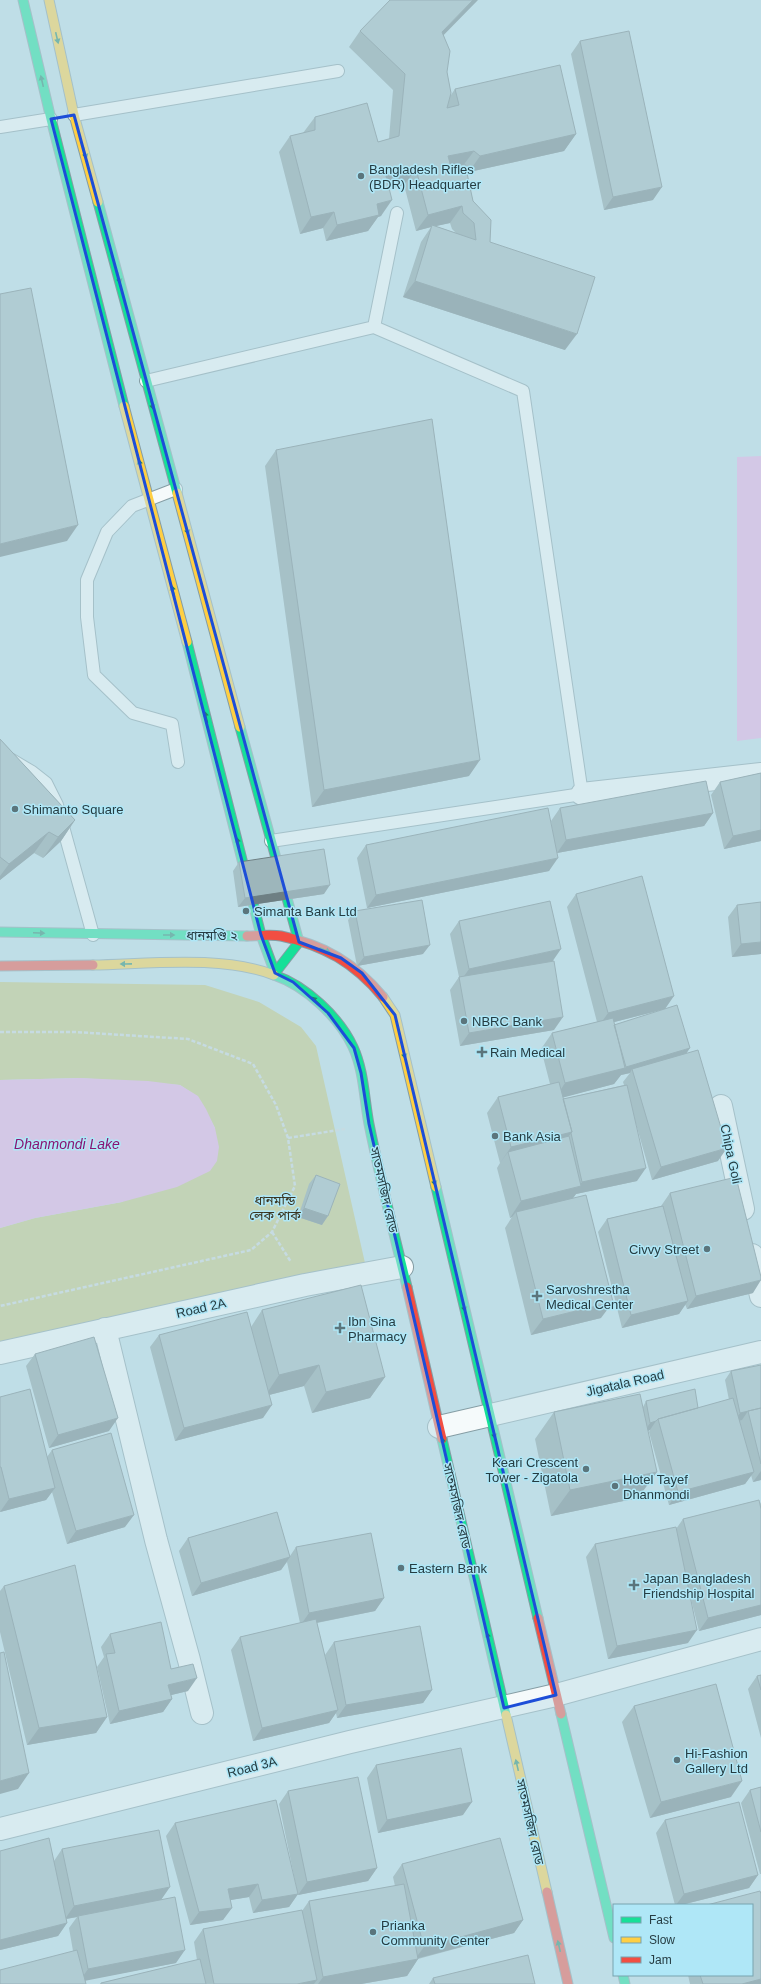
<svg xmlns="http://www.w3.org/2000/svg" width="761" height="1984" viewBox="0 0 761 1984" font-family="Helvetica,'Noto Sans Bengali',sans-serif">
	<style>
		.green { fill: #c5c57d }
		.water { fill: #eaaee4 }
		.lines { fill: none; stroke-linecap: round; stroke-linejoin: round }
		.lane-casing { stroke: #859da4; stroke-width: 14 }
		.street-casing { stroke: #859da4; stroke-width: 24 }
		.fast-casing { stroke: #859da4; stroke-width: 11 }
		.slow-casing { stroke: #859da4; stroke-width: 11 }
		.jam-casing { stroke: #859da4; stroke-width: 11 }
		.path { stroke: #ced8db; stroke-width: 2.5; stroke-dasharray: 4 2; stroke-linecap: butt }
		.lane { stroke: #f5fafb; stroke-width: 12 }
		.street { stroke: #f5fafb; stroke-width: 22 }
		.fast { stroke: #16e098; stroke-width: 9 }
		.slow { stroke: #ffcf43; stroke-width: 9 }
		.jam { stroke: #f24e42; stroke-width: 9 }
		.wall { fill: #879da1; fill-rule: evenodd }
		.shaded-wall { fill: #6e7f83 }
		.building { fill: #9db6bb; stroke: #6e7f83 }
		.oneway { fill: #1e8669 }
		.marked { fill: none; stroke: #1d4ed8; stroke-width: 3; stroke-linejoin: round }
		.poi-dot { fill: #5b757c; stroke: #afe7f7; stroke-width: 1.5 }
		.labels { text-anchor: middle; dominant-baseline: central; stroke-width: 3; stroke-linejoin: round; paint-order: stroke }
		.poi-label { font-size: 13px; fill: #253c42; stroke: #afe7f7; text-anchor: start }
		.street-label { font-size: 13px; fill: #253c42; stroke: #afe7f7 }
		.park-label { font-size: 13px; fill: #3a3520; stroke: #afe7f7 }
		.water-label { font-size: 14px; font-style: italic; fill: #881473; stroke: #afe7f7 }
	</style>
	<rect width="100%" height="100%" fill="#bfdee7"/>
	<path class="green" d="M0,982L205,985L259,1002L301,1027L316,1046L365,1263L0,1350V1228L35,1218L122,1202L215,1128L198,1097L180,1085L80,1078L0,1080Z"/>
	<path class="water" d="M761,456V738L737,741V457Z
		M80,1078L148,1081L180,1085L198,1096L206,1109L215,1128L219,1147L217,1161L210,1171L177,1187L122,1202L35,1218L0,1228V1080Z"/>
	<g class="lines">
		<defs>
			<path id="lane" d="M74,115L338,71
				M0,127L51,119
				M374,327L397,213
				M146,381L374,327L523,391L582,794L271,841
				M176,489L132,506L107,532L87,580V617L94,675L133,713L172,724L178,762
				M0,753L32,772L46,783L57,805L93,935"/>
			<path id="street" d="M582,794L761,774
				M721,1106L743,1209
				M752,1255L761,1296
				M105,1329L156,1540L189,1660L202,1713
				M0,1353L305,1285L402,1267
				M439,1427L761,1352
				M0,1829L350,1742L556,1695L761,1639"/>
			<path id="fast" d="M23,0L51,119L124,406
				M98,202L177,493
				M187,642L261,935L275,973
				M240,727L299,942L275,973
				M0,932L247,936
				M274,975C306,986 339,1017 353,1047C364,1071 364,1098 369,1124C380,1179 394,1233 407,1287
				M436,1187L538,1618
				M442,1439L506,1715
				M561,1714L614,1938
				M623,1975L625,1984"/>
			<path id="slow" d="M49,0L74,115L98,202
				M124,406L187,642
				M177,493L240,727
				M93,965C149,964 222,955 274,975
				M383,997L395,1015L436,1187
				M506,1715L547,1892"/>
			<path id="jam" d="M247,936C258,936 271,934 281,936C324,945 355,963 383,997
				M0,966L93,965
				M407,1287L442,1439
				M538,1618L561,1714
				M547,1892L568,1984"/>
		</defs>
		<use href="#lane" class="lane-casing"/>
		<use href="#street" class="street-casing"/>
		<use href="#fast" class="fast-casing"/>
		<use href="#slow" class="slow-casing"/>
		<use href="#jam" class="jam-casing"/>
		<path class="path" d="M0,1032H75L188,1039L253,1064L276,1105L288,1138L295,1186L272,1232L251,1250L0,1306
			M288,1138L345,1129
			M272,1232L291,1262"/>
		<use href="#lane" class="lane"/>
		<use href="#street" class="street"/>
		<use href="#fast" class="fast"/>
		<use href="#slow" class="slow"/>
		<use href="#jam" class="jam"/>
	</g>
	<path class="wall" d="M360,31L444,35L447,72L451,95L455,89L576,134L564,151L469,172L466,170L473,201L490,242L565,350L403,297L421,242L431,227L416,231L404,185L390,189L381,216L378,217L368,231L326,241L323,228L300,234L279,152L290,136L303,133L315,117L378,142L389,139L393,90L349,47ZM450,223L452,229L456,233L435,226Z
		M580,41L653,200L604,210L571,54Z
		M276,450L469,776L312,807L265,466Z
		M0,739L75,820L61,841L43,858L34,853L0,880Z
		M761,773V841L724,849L711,795L720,782Z
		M560,808L713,813L704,826L557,853L549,871L367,908L357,858L366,845L554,841L551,821Z
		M239,862L324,894L238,907L233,871Z
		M576,894L665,1009L614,1022V1025L686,1053L718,1161L652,1180L636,1124L637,1181L576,1194L573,1198L601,1318L531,1335L505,1228L512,1217L510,1218L497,1168L500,1163L487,1113L498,1097L550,1084L541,1049L552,1033L597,1022L567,907ZM630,1073L623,1082L624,1085L563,1099V1097L614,1084L621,1075Z
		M737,905L761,954L732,957L728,917Z
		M355,911L423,954L357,966L348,920Z
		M459,921L552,962L554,1030L460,1046L450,990L459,977L450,934Z
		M316,1175L322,1225L298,1217L309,1184Z
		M670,1193L753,1293L687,1309L685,1304L679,1314L622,1328L598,1232L607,1219L661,1206Z
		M262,1310L385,1377L370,1398L312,1413L304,1386L269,1395L263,1418L175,1441L150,1347L159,1335L251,1327Z
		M35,1354L109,1431L49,1448L26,1366Z
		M761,1365V1480L753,1482L751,1475L745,1484L669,1505L649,1432L650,1430L648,1431L638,1498L551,1516L535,1439L554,1412L643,1407L646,1401L698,1408L729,1400L725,1380L731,1371Z
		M0,1397L47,1457L52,1450L125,1527L67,1544L52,1492L46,1500L0,1512Z
		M761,1502V1615L699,1631L688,1587V1643L608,1659L586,1557L595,1544L676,1529L683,1519L760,1504Z
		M188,1538L290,1556L296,1547L384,1598L375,1611L317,1623L328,1670L325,1655L334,1642L432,1690L423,1703L337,1718L336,1713L329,1723L253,1741L231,1650L240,1637L300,1623L287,1562L281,1570L192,1596L179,1551Z
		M4,1586L107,1717L96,1733L27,1745L0,1632V1591Z
		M110,1634L171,1669L188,1691L171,1695L172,1699L163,1712L110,1724L97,1667L104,1657L101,1647Z
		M761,1675V1738L748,1689L757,1676Z
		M634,1706L731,1797L650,1818L622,1722Z
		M376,1765L463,1815L378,1833L367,1778Z
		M761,1787V1874H760L741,1803L750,1790Z
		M288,1791L377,1868L368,1881L298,1895L279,1804Z
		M665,1820L758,1875L749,1888L681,1905H675L656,1833Z
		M175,1823L298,1894L289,1907L253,1913L249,1897L230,1900L223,1920L190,1925L166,1836Z
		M62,1849L162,1900L176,1963L85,1980L73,1951L69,1928L77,1917L67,1919V1923L58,1936L0,1950V1851L54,1861Z
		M402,1864L523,1920L514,1933L418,1959L407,1976L361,1984H100L101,1983L197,1960L194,1942L203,1929L302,1911L309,1901L395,1886L393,1877Z
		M688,1975H752L761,1984H690Z
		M433,1978L535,1984H429Z"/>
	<path class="shaded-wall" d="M473,0H478L431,48L442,32Z
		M576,134L564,151L469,172L480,156Z
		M474,151L462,167L437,173L448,156Z
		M416,169L404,185L375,192L386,176Z
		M662,187L653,200L604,210L613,197Z
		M392,200L381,216L378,217L368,231L326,241L337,225L377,204Z
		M462,206L450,223L432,227V225L431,227L416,231L428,215Z
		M334,212L323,228L300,234L311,217Z
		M415,281L577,334L565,350L403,297Z
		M78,525L67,541L0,557V544Z
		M480,760L469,776L312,807L324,790Z
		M713,813L704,826L557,853L566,840Z
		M75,820L61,841L43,858L58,837Z
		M761,830V841L724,849L733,836Z
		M49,832L34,853L0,880V876L9,864Z
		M558,858L549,871L367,908L376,895Z
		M330,885L324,894L238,907L245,898Z
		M761,942V954L732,957L741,944Z
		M430,945L423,954L357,966L364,957Z
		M561,949L552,962L460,982L469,969Z
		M674,996L665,1009L599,1026L608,1013Z
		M563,1017L554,1030L460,1046L469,1033Z
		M690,1048L684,1057L632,1069L630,1073L621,1075L614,1084L554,1100L565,1083L625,1068L626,1067Z
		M572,1132L560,1148L508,1152L500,1163L511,1147Z
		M727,1148L718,1161L652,1180L661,1167Z
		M646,1168L637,1181L576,1194L570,1202L516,1212L512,1217L510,1218L521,1201L578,1187L582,1182Z
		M304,1208L328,1216L322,1225L298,1217Z
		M761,1280L753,1293L687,1309L696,1296Z
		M688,1301L679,1314L622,1328L631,1315Z
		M613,1302L601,1318L531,1335L543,1319Z
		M319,1365L304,1386L265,1396L279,1375Z
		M385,1377L370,1398L312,1413L326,1392Z
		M272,1405L263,1418L175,1441L184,1428Z
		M761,1408L748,1411L742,1420L734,1422L740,1413Z
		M118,1418L109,1431L49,1448L58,1435Z
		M656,1421L650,1430L644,1432L650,1423Z
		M761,1471V1480L753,1482Z
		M657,1472L638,1498L551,1516L570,1490Z
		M754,1472L745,1484L669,1505L678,1492Z
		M55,1488L46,1500L0,1512L9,1499Z
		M134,1515L125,1527L67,1544L76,1531Z
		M290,1557L281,1570L192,1596L201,1583Z
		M384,1598L375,1611L300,1626L309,1613Z
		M761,1605V1615L699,1631L708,1618Z
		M697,1630L688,1643L608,1659L617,1646Z
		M197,1678L188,1691L159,1698L168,1685Z
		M432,1690L423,1703L337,1718L346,1705Z
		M172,1699L163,1712L110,1724L119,1711Z
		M338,1710L329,1723L253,1741L262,1728Z
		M107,1717L96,1733L27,1745L39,1728Z
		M29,1773L18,1789L0,1794V1781Z
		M742,1781L731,1797L650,1818L661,1802Z
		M472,1802L463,1815L378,1833L387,1820Z
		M377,1868L368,1881L298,1895L307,1882Z
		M758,1875L749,1888L681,1905H676L684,1894Z
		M258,1884L249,1897L219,1902L228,1889Z
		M170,1887L161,1900L78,1916L77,1917L65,1919L74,1906Z
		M298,1894L289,1907L253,1913L262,1900Z
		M232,1908L223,1920L190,1925L199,1912Z
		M523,1920L514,1933L415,1959L424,1947Z
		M67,1923L58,1936L0,1950V1940Z
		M185,1950L176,1963L79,1982L88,1969Z
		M418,1959L407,1976L361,1984H318L323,1977Z
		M761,1979V1984H742Z
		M317,1980L314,1984H297Z"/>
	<path class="building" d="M390,0H473L442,32L450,51L447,72L451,93L447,108L459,105L455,89L560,65L576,134L480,156L474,151L448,156L451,167L465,164L473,201L491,220L490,242L595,277L577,334L415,281L432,225L476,240L474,223L463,213L462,206L428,215L416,169L386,176L392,200L377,204L379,215L337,225L334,212L311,217L290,136L315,130V117L367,103L378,142L399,136L405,74L360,31Z
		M629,31L662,187L613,197L580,41Z
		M31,288L78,525L0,544V294Z
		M432,419L480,760L324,790L276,450Z
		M0,739L75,820L58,837L49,832L9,864L0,857Z
		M761,773V830L733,836L720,782Z
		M706,781L713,813L566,840L560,808Z
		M548,808L558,858L376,895L366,845Z
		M324,849L330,885L245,898L239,862Z
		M642,876L674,996L608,1013L576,894Z
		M422,900L430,945L364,957L355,911Z
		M550,901L561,949L469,969L459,921Z
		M761,902V942L741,944L737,905Z
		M554,961L563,1017L469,1033L459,977Z
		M677,1005L690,1048L626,1067L614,1025Z
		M613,1018L625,1068L565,1083L552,1033Z
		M698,1050L727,1148L661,1167L632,1069Z
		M559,1082L572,1132L511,1147L498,1097Z
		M627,1085L646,1168L582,1182L571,1133L572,1132L563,1099Z
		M569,1136L581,1186L521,1201L508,1152Z
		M316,1175L340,1184L328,1216L304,1208Z
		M736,1177L761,1277V1280L696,1296L670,1193Z
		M586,1195L613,1302L543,1319L516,1212Z
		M663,1206L688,1301L631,1315L607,1219Z
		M361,1285L385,1377L326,1392L319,1365L279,1375L262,1310Z
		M247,1312L272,1405L184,1428L159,1335Z
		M94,1337L118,1418L58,1435L35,1354Z
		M761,1365V1408L740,1413L731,1371Z
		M30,1389L55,1488L9,1499L1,1467H0V1397Z
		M695,1389L698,1408L658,1419L656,1421L650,1423L646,1401Z
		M640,1394L657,1472L570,1490L554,1412Z
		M733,1398L754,1472L678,1492L658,1419Z
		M761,1408V1464L748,1411Z
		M111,1433L134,1515L76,1531L52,1450Z
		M759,1500L761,1509V1605L708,1618L683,1519Z
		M277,1512L290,1557L201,1583L188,1538Z
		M676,1527L697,1630L617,1646L595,1544Z
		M371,1533L384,1598L309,1613L296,1547Z
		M75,1565L107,1717L39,1728L4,1586Z
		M316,1619L338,1710L262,1728L240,1637Z
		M161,1622L171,1669L193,1664L197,1678L168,1685L172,1699L119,1711L106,1654L115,1653L110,1634Z
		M420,1626L432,1690L346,1705L334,1642Z
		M4,1652L29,1773L0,1781V1653Z
		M761,1675V1690L757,1676Z
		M716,1684L742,1781L661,1802L634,1706Z
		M461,1748L472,1802L387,1820L376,1765Z
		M358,1777L377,1868L307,1882L288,1791Z
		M761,1787V1832L750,1790Z
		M276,1800L298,1894L262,1900L258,1884L228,1889L232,1908L199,1912L175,1823Z
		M739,1802L758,1875L684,1894L665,1820Z
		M159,1830L170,1887L74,1906L62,1849Z
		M49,1838L67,1923L0,1940V1851Z
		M500,1838L523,1920L424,1947L402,1864Z
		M404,1884L418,1959L323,1977L309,1901Z
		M760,1891L761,1894V1979L742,1984H703L700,1975H752V1905H707Z
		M175,1897L185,1950L88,1969L78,1916Z
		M302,1910L317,1980L297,1984H214L203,1929Z
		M77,1950L86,1984H0V1970Z
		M528,1955L535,1984H435L433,1978Z
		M200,1959L206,1984H101V1983Z"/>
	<defs><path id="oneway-solid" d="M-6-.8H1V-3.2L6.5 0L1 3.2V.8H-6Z"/></defs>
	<g class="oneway">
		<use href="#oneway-solid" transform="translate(57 38) rotate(77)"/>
		<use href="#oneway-solid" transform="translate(42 81) rotate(-103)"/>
		<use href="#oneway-solid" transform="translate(85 153) rotate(75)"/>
		<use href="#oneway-solid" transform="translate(119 278) rotate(75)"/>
		<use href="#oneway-solid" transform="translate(152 404) rotate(74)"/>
		<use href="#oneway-solid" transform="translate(140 465) rotate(-104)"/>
		<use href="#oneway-solid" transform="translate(187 529) rotate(75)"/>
		<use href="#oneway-solid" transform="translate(173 591) rotate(-105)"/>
		<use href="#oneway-solid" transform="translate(206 717) rotate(-104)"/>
		<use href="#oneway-solid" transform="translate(238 843) rotate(-104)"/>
		<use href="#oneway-solid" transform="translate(39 933) rotate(2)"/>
		<use href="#oneway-solid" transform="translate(169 935)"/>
		<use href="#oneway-solid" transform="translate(325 950) rotate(22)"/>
		<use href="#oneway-solid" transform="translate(126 964) rotate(179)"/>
		<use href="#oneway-solid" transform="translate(316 1001) rotate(-136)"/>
		<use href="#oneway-solid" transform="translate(404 1053) rotate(77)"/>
		<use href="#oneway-solid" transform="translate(434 1180) rotate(77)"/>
		<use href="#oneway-solid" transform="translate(464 1306) rotate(77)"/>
		<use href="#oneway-solid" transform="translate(494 1433) rotate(77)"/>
		<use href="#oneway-solid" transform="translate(443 1443) rotate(-103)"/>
		<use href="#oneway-solid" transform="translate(488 1638) rotate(-103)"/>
		<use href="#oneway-solid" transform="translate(517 1765) rotate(-103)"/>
		<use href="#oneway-solid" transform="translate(559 1946) rotate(-103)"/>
	</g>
	<path d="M0 0H761V1984H0ZM74,115L299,942L341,958L362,973L395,1015L556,1695L504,1708L369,1124L361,1073L354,1048L328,1013L293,982L275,973L261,935L51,119Z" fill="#bfdee7" fill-opacity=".55" fill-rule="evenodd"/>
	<path class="marked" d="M74,115L299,942L341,958L362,973L395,1015L556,1695L504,1708L369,1124L361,1073L354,1048L328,1013L293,982L275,973L261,935L51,119Z"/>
	<g class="poi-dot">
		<circle cx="361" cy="176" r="4"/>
		<circle cx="15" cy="809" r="4"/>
		<circle cx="246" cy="911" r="4"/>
		<circle cx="464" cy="1021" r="4"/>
		<path d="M480 1046h4v4h4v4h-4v4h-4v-4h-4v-4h4z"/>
		<circle cx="495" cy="1136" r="4"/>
		<circle cx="707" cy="1249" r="4"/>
		<path d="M535 1290h4v4h4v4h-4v4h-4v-4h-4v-4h4z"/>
		<path d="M338 1322h4v4h4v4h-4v4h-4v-4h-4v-4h4z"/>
		<circle cx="586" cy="1469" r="4"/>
		<circle cx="615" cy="1486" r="4"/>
		<circle cx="401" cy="1568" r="4"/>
		<path d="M632 1579h4v4h4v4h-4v4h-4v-4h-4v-4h4z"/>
		<circle cx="677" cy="1760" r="4"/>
		<circle cx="373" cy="1932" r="4"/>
	</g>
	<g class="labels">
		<g class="poi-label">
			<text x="369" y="169">Bangladesh Rifles<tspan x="369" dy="15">(BDR) Headquarter</tspan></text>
			<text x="23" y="809">Shimanto Square</text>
			<text x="254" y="911">Simanta Bank Ltd</text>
			<text x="472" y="1021">NBRC Bank</text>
			<text x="490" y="1052">Rain Medical</text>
			<text x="503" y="1136">Bank Asia</text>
			<text x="699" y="1249" text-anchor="end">Civvy Street</text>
			<text x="546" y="1289">Sarvoshrestha<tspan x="546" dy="15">Medical Center</tspan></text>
			<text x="348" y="1321">Ibn Sina<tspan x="348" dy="15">Pharmacy</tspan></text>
			<text x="578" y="1462" text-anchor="end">Keari Crescent<tspan x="578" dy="15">Tower - Zigatola</tspan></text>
			<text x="623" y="1479">Hotel Tayef<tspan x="623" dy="15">Dhanmondi</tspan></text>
			<text x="409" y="1568">Eastern Bank</text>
			<text x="643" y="1578">Japan Bangladesh<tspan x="643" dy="15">Friendship Hospital</tspan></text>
			<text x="685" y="1753">Hi-Fashion<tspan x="685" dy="15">Gallery Ltd</tspan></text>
			<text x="381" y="1925">Prianka<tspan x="381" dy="15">Community Center</tspan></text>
		</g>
		<g class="street-label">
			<text x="212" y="935">ধানমণ্ডি ২</text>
			<text transform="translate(731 1154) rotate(78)">Chipa Goli</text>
			<text transform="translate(384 1190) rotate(77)">সাতমসজিদ রোড</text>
			<text transform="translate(201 1308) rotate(-13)">Road 2A</text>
			<text transform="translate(625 1383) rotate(-13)">Jigatala Road</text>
			<text transform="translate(457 1506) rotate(77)">সাতমসজিদ রোড</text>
			<text transform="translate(252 1767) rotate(-14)">Road 3A</text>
			<text transform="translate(530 1822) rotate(77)">সাতমসজিদ রোড</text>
		</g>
		<g class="park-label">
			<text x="275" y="1200">ধানমন্ডি<tspan x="275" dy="15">লেক পার্ক</tspan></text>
		</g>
		<g class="water-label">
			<text x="67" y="1144">Dhanmondi Lake</text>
		</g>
	</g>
	<rect x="613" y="1904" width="140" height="72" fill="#afe7f7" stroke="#78a3af"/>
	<rect x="621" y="1917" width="20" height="6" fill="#16e098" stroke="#78a3af"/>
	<text x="649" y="1924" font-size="12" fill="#253c42">Fast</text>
	<rect x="621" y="1937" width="20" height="6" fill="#ffcf43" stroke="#78a3af"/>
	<text x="649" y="1944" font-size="12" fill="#253c42">Slow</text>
	<rect x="621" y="1957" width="20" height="6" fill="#f24e42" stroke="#78a3af"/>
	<text x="649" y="1964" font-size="12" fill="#253c42">Jam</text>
</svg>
